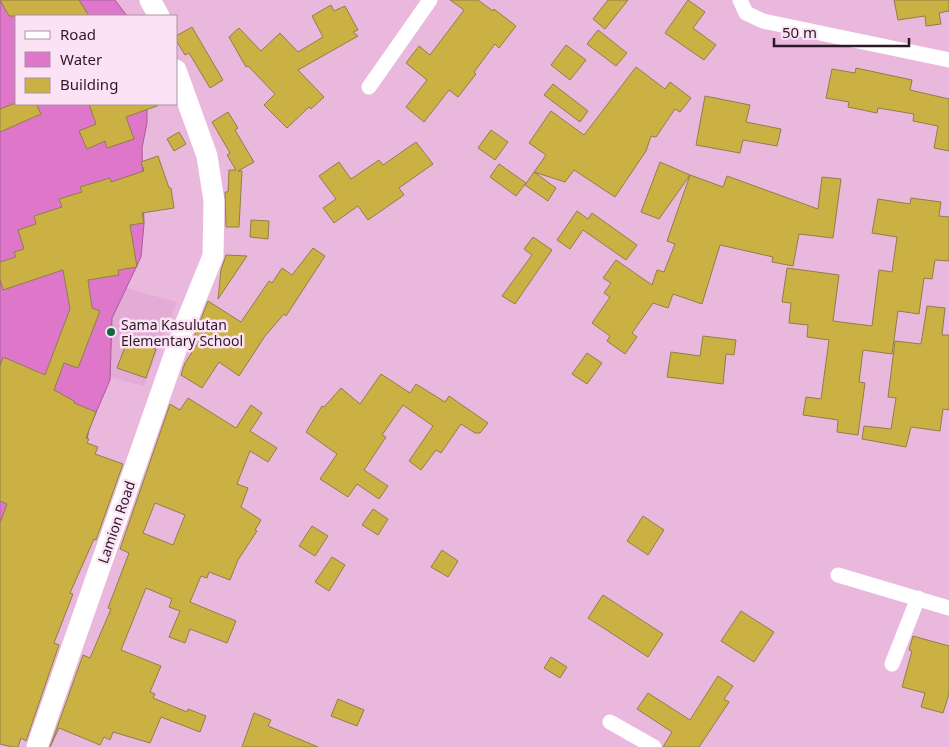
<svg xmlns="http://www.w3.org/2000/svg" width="949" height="747" viewBox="0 0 949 747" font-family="'Noto Sans',sans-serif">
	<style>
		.built { fill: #e3abd5 }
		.water { fill: #de77c9; stroke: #a95b99 }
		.building { fill: #cbb144; stroke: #8d7f49; fill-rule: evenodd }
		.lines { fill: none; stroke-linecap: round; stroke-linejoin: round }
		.street { stroke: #fff; stroke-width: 15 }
		.secondary { stroke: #fff; stroke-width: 21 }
		.poi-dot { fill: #0e693d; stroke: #fce2f5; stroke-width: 2 }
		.labels { text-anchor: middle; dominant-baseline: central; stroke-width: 5; stroke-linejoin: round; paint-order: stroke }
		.poi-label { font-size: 14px; fill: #2c1a28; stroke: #fce2f5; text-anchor: start }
		.street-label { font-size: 14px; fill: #2c1a28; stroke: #fce2f5 }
	</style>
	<rect width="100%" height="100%" fill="#eab8dd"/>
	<path class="built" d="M118,286L177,302L144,386L48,361Z"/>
	<path class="water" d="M0,0H115L127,16H16V104H147V123L142,148L144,224L141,257L112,318L110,380L89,429L71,527L0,702Z"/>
	<path class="building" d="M0,0H79L89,16H9Z
		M450,0H478L493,11L494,9L516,26L499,48L495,44L474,72L476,74L458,97L449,90L424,122L406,107L427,80L406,63L419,46L430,55L464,10Z
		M608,0H628L605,29L593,19Z
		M688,0L705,12L693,28L716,45L704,60L665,33Z
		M894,0H949V11L939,13L941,24L926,26L925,16L898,20Z
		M331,5L334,11L345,6L358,30L353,32L358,36L298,70L324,97L311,109L309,107L287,128L264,105L275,94L248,66L246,67L229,37L239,28L261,51L280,33L298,52L323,37L312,16Z
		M192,27L223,80L210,88L189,53L185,55L176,40V36Z
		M598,30L627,53L616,66L587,44Z
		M566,45L586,60L570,80L551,65Z
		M636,67L665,89L670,82L691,98L680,112L675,109L656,137L651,136L646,151L615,197L574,170L565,182L534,172L546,155L529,143L551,111L584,135Z
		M856,68L912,80L910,90L949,99V151L934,148L938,126L913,121L914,114L878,108L877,113L848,107L849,102L826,98L832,69L855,73Z
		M553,84L588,111L580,122L544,95Z
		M705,96L750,105L746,122L781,129L777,146L743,140L740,153L696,145Z
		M13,104H36L41,114L0,132V109Z
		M89,104H157V106L126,117L134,139L107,148L105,141L87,149L79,131L96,124Z
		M228,112L238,128L235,130L254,162L238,171H242L239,227H226L225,192H228L229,170H236L227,155L230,153L212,122Z
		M491,130L508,142L495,160L478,148Z
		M179,132L186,144L174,151L167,139Z
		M416,142L433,164L399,188L404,195L368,220L358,206L334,223L323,208L336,199L319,176L339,162L351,179L379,160L383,165Z
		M158,156L169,188H171L174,208L142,213L144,223L130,225L137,267L118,270L119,275L88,280L92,308L100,311L78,368L64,363L54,390L74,401V403L96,412L86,438L89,439L87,443L98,447L95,454L123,464L96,540L94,539L70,593L73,594L54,643L59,645L26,741L21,738L18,747H12L0,744V523L7,504L0,501V366L3,357L45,375L70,309L63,270L3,290L0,279V262L16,257L14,252L24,249L18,230L36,224L34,216L62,207L59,199L82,192L80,187L110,178L111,182L144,171L141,162Z
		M660,162L690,175L659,219L641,212Z
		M499,164L526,183L516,196L490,177Z
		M534,172L556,188L548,201L525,185Z
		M690,175L723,187L727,176L818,209L822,177L841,179L833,238L799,234L793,266L772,262L773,257L720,245L702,304L673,294L668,308L653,303L632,333L637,337L625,354L607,341L610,336L592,323L610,297L604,293L611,283L603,278L616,260L652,285L657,270L664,272L675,244L667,241Z
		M911,198L941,202L939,216L949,217V261L935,260L932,279L924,278L919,314L898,311L892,354L863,350L859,382L865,383L858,435L837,432L838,420L803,415L806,397L821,399L829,340L807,337L808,325L789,323L791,303L782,302L787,268L839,275L833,321L872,326L879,270L892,272L897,237L872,233L878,199L910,204Z
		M577,211L588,219L592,213L637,245L626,260L583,230L570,249L557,240Z
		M251,220L269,221L268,239L250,237Z
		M533,237L552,250L515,304L502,296L532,255L524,249Z
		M313,248L325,256L286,316L284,314L265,336L239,376L219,362L202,388L181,375L185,363L200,340L194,337L208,301L241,322L269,281L272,283L282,268L292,275Z
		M226,255L247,256L218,299L221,270Z
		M927,306L945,308L942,335H949V410L943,409L940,431L911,427L906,447L862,439L864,426L891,429L896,398L888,397L895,341L921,344Z
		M703,336L736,340L734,355L726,354L723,384L667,377L671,352L700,356Z
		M128,339L156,349L146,378L117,368Z
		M587,353L602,363L587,384L572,374Z
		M381,374L410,393L416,384L445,402L449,396L488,423L480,433H475L461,424L441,453L436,450L421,470L409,461L433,426L403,405L382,435L386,437L364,470L388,486L379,499L357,484L348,497L320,479L337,454L306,432L322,406L324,407L341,388L360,404Z
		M188,398L236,428L251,405L262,413L250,431L277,448L268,462L250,451L237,484L248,488L241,507L261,520L255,530L257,531L238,560L230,580L209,572L207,578L201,576L190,602L236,621L227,643L190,629L185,643L169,637L180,611L169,607L172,599L146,588L121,650L161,666L150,692L155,694L153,698L187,712L188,709L206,716L200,732L161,717L150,743L113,732L110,740L104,737L100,745L59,728L50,747L83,655L90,658L111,609L108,608L129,553L120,549L170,404L180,410ZM155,503L185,515L173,545L143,533Z
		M373,509L388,519L378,535L362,525Z
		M643,516L664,530L648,555L627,541Z
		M312,526L328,536L315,556L299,546Z
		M442,550L458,561L448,577L431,567Z
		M332,557L345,565L329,591L315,582Z
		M603,595L663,634L648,657L588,618Z
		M741,611L774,632L754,662L721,641Z
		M913,636L949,646V694L943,713L921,707L925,693L902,687L912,651L909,650Z
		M551,657L567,667L560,678L544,668Z
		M718,676L733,686L724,699L729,702L699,747H663L672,732L637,709L648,693L690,720Z
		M338,699L364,710L357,726L331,716Z
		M254,713L271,720L268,726L318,747H242Z"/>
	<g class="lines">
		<path class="street" d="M740,0L746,13L763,21L949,60
			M369,87L430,0
			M838,575L949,608
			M892,664L918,598
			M610,722L654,747"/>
		<path class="secondary" d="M150,0L159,16
			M37,747L183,330L213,256L214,201L207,156L176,70"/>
	</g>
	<circle class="poi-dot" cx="111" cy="332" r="5"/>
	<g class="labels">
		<g class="poi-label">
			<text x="121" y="324">Sama Kasulutan<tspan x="121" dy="16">Elementary School</tspan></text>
		</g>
		<g class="street-label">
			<text transform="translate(116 522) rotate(-71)">Lamion Road</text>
		</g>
	</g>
	<rect x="15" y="15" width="162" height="90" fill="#fce2f5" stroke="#a992a3"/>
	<rect x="25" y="31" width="25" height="8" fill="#ffffff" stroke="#a992a3"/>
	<text x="60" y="40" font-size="15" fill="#2c1a28">Road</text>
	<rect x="25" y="52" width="25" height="15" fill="#de77c9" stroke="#a992a3"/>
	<text x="60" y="65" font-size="15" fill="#2c1a28">Water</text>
	<rect x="25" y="78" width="25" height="15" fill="#cbb144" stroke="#a992a3"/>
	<text x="60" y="90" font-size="15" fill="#2c1a28">Building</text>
	<path d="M774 38v8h135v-8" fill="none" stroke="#2c1a28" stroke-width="2.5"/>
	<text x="782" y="38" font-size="15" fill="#2c1a28" stroke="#fce2f5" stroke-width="4" paint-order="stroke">50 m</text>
</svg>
